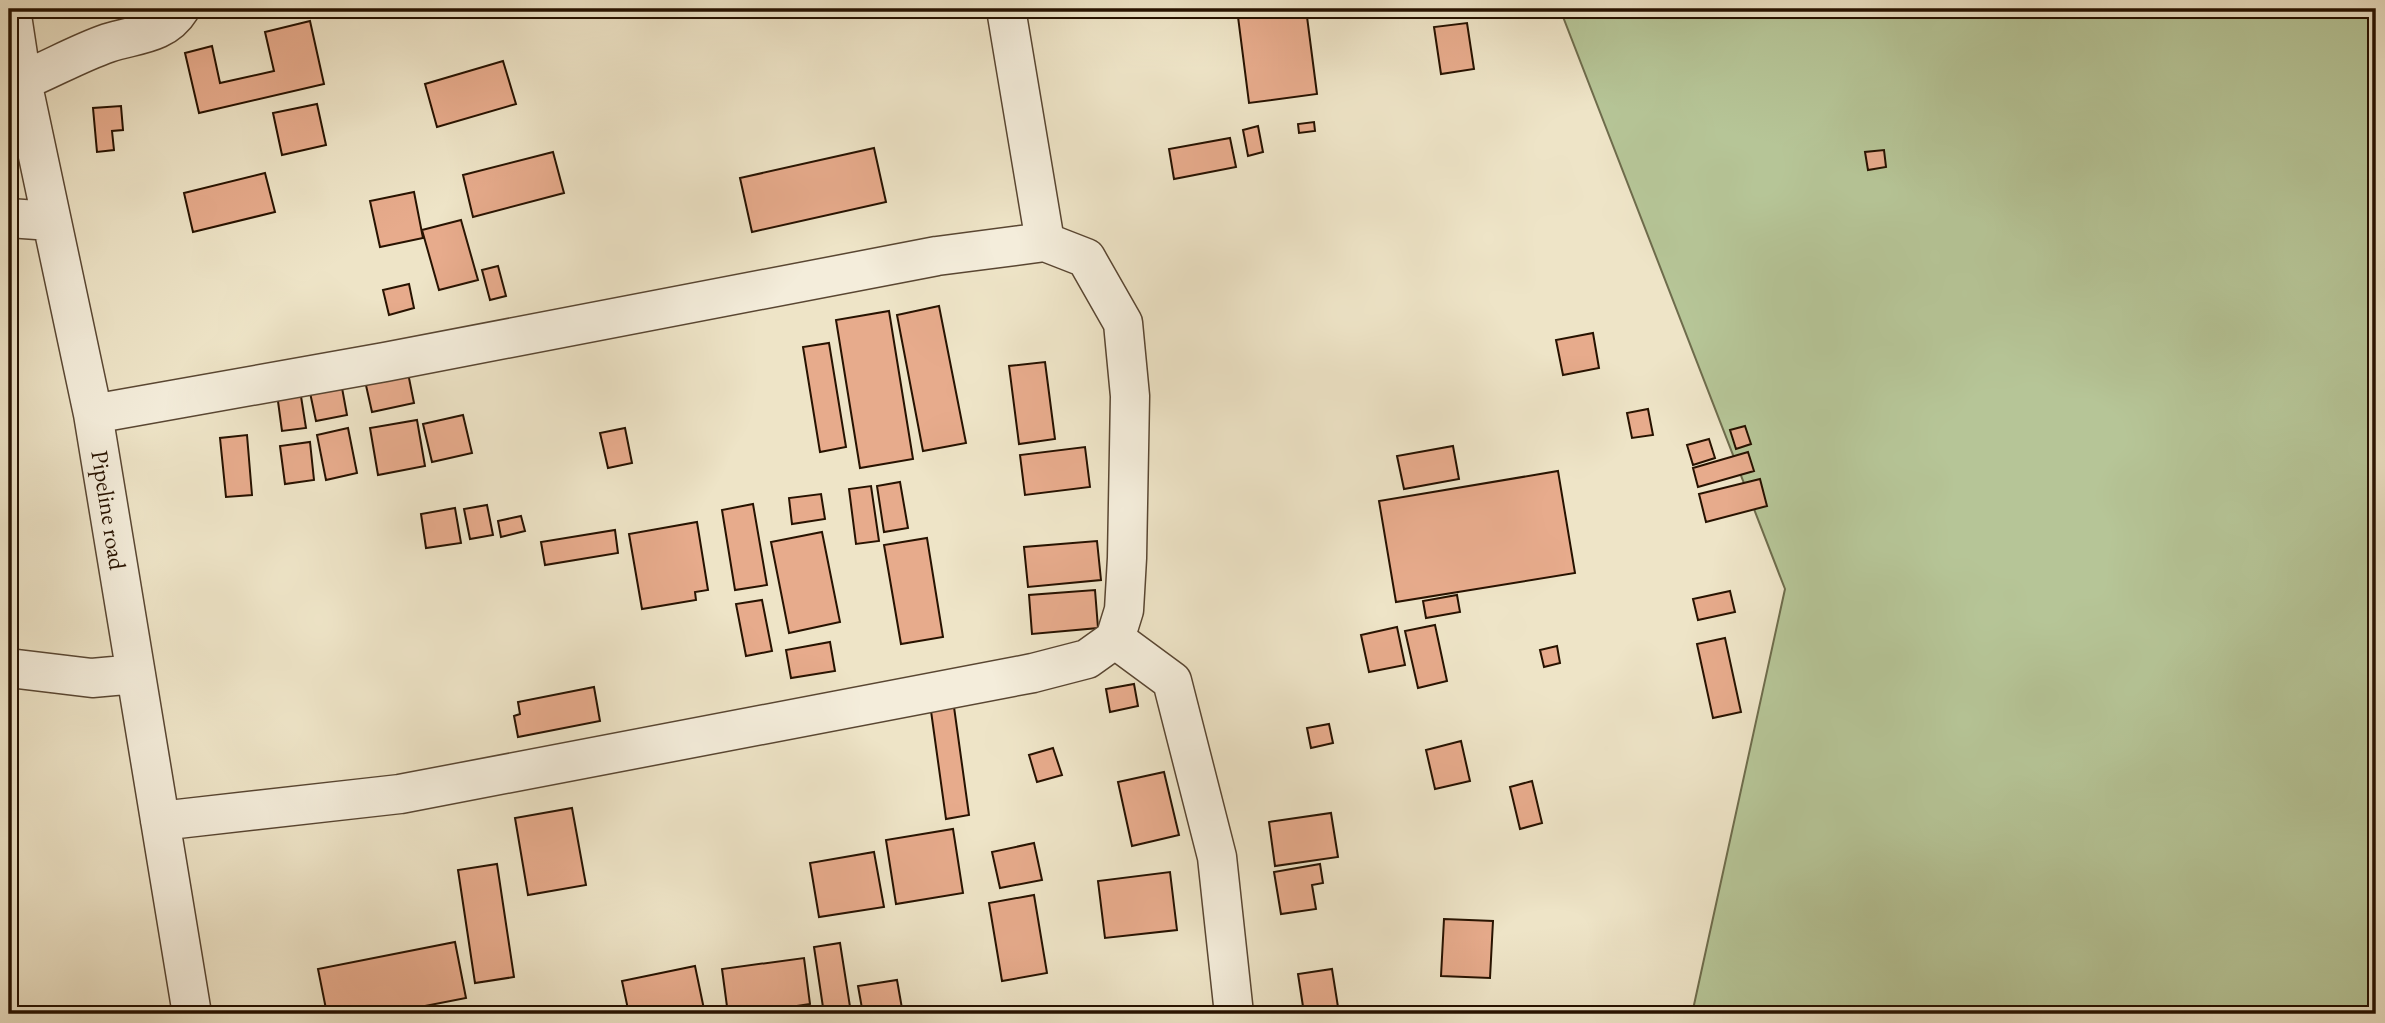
<svg xmlns="http://www.w3.org/2000/svg" width="2385" height="1023" viewBox="0 0 2385 1023" font-family="'EB Garamond',serif">
	<style>
		.green { fill: #b6c597; stroke: #6e6c4c; stroke-width: 2 }
		.building { fill: #e7ab8c; stroke: #271200; stroke-width: 2 }
		.lines { fill: none; stroke-linecap: round; stroke-linejoin: round }
		.minor-casing { stroke: #594632; stroke-width: 41 }
		.minor { stroke: #f4eddb; stroke-width: 38 }
		.labels { text-anchor: middle; dominant-baseline: central; stroke-width: 5; stroke-linejoin: round; paint-order: stroke }
		.street-label { font-size: 24px; fill: #271200; stroke: #f4eddb }
	</style>
	<rect width="100%" height="100%" fill="#eee4c7"/>
	<filter id="stains"><feTurbulence type="fractalNoise" baseFrequency=".00286" numOctaves="4"/><feColorMatrix values="0 0 0 0 .2 0 0 0 0 .09 0 0 0 0 .02 0 0 0 .5 -.17"/></filter>
	<radialGradient id="worn" r=".72"><stop offset=".6" stop-color="#630" stop-opacity="0"/><stop offset="1" stop-color="#630" stop-opacity=".3"/></radialGradient>
	<path class="green" d="M1560,9H2376V1014H1692L1785,589Z"/>
	<path class="building" d="M1237,9H1306L1317,94L1249,103Z
		M310,21L324,84L199,113L185,53L212,46L220,83L274,71L265,32Z
		M1467,23L1474,69L1441,74L1434,27Z
		M503,61L516,104L437,127L425,84Z
		M317,104L326,145L282,155L273,113Z
		M121,106L123,130L112,131L114,150L97,152L93,108Z
		M1314,122L1315,131L1299,133L1298,124Z
		M1258,126L1263,152L1248,156L1243,130Z
		M1230,138L1236,167L1174,179L1169,149Z
		M874,148L886,202L752,232L740,178Z
		M1884,150L1886,167L1868,170L1865,152Z
		M553,152L564,193L473,217L463,175Z
		M265,173L275,212L193,232L184,193Z
		M414,192L423,238L380,247L370,201Z
		M461,220L478,280L439,290L422,230Z
		M498,266L506,296L490,300L482,270Z
		M409,284L414,308L389,315L383,290Z
		M939,306L966,443L923,451L897,315Z
		M889,311L913,459L860,468L836,320Z
		M1593,333L1599,368L1563,375L1556,340Z
		M829,343L846,447L820,452L803,347Z
		M1045,362L1055,439L1019,444L1009,366Z
		M406,363L414,403L372,412L363,372Z
		M340,377L347,415L316,421L308,383Z
		M300,390L306,428L282,431L277,394Z
		M1648,409L1653,435L1632,438L1627,413Z
		M463,415L472,453L432,462L423,424Z
		M417,420L425,466L378,475L370,428Z
		M1745,426L1751,444L1736,449L1730,430Z
		M348,428L357,473L326,480L317,435Z
		M625,428L632,463L608,468L600,433Z
		M247,435L252,495L226,497L220,438Z
		M1709,439L1715,458L1693,465L1687,445Z
		M310,442L314,480L285,484L280,446Z
		M1453,446L1459,479L1404,489L1397,456Z
		M1085,447L1090,487L1025,495L1020,455Z
		M1748,452L1754,471L1698,487L1693,468Z
		M1558,471L1575,573L1396,602L1379,501Z
		M1760,479L1767,506L1706,522L1699,494Z
		M900,482L908,528L884,532L877,486Z
		M871,486L879,541L856,544L849,489Z
		M821,494L825,519L792,524L789,498Z
		M753,504L767,585L735,590L722,510Z
		M487,505L493,535L470,539L464,509Z
		M455,508L461,543L426,548L421,514Z
		M521,516L525,531L501,537L498,521Z
		M697,522L708,590L695,592L696,600L642,609L629,534Z
		M615,530L618,553L545,565L541,542Z
		M822,532L840,622L789,633L771,542Z
		M927,538L943,637L901,644L884,545Z
		M1097,541L1101,580L1028,587L1024,547Z
		M1095,590L1098,628L1032,634L1029,595Z
		M1730,591L1735,612L1698,620L1693,599Z
		M1457,595L1460,612L1426,618L1423,601Z
		M762,600L772,651L746,656L736,604Z
		M1435,625L1447,681L1418,688L1405,631Z
		M1397,627L1405,665L1369,672L1361,635Z
		M1725,638L1741,712L1713,718L1697,644Z
		M830,642L835,671L791,678L786,650Z
		M1557,646L1560,663L1544,667L1540,650Z
		M1134,684L1138,706L1110,712L1106,689Z
		M594,687L600,721L518,737L514,716L520,714L518,702Z
		M954,707L969,815L946,819L931,711Z
		M1329,724L1333,743L1311,748L1307,728Z
		M1461,741L1470,781L1435,789L1426,750Z
		M1053,748L1062,775L1037,782L1029,755Z
		M1164,772L1179,835L1132,846L1118,782Z
		M1532,781L1542,823L1520,829L1510,787Z
		M572,808L586,885L528,895L515,818Z
		M1331,813L1338,857L1275,866L1269,822Z
		M953,829L963,893L896,904L886,840Z
		M1034,843L1042,880L1000,888L992,852Z
		M874,852L884,907L819,917L810,863Z
		M497,864L514,977L475,983L458,870Z
		M1320,864L1323,883L1312,885L1316,909L1281,914L1274,872Z
		M1170,872L1177,930L1105,938L1098,881Z
		M1034,895L1047,973L1002,981L989,903Z
		M1444,919L1493,921L1490,978L1441,976Z
		M455,942L466,998L384,1014H327L318,969Z
		M840,943L851,1013L824,1014L814,947Z
		M804,958L810,1004L783,1008L784,1014H728L722,969Z
		M695,966L705,1014H629L622,981Z
		M1332,969L1338,1007L1304,1013L1298,974Z
		M897,980L903,1014H863L858,986Z"/>
	<g class="lines">
		<defs>
			<path id="minor" d="M11,9L22,81L93,414L192,1014
				M1006,9L1045,242
				M22,81C51,69 79,53 108,43C135,34 164,35 180,9
				M9,218L51,221
				M93,414L385,362L937,256L1045,242L1086,258L1123,323L1130,396L1127,558L1124,610L1115,639L1087,659L1033,673L400,794L160,821
				M1115,639L1172,681L1217,857L1234,1014
				M9,668L92,678L136,674"/>
		</defs>
		<use href="#minor" class="minor-casing"/>
		<use href="#minor" class="minor"/>
	</g>
	<g class="labels">
		<g class="street-label">
			<text transform="translate(109 510) rotate(81)">Pipeline road</text>
		</g>
	</g>
	<rect width="2385" height="1023" fill="none" stroke="#eee4c7" stroke-width="35"/>
	<rect x="10" y="10" width="2364" height="1002" fill="none" stroke="#271200" stroke-width="3.5"/>
	<rect x="18" y="18" width="2350" height="988" fill="none" stroke="#271200" stroke-width="2"/>
	<rect width="100%" height="100%" filter="url(#stains)"/>
	<rect width="100%" height="100%" fill="url(#worn)"/>
</svg>
